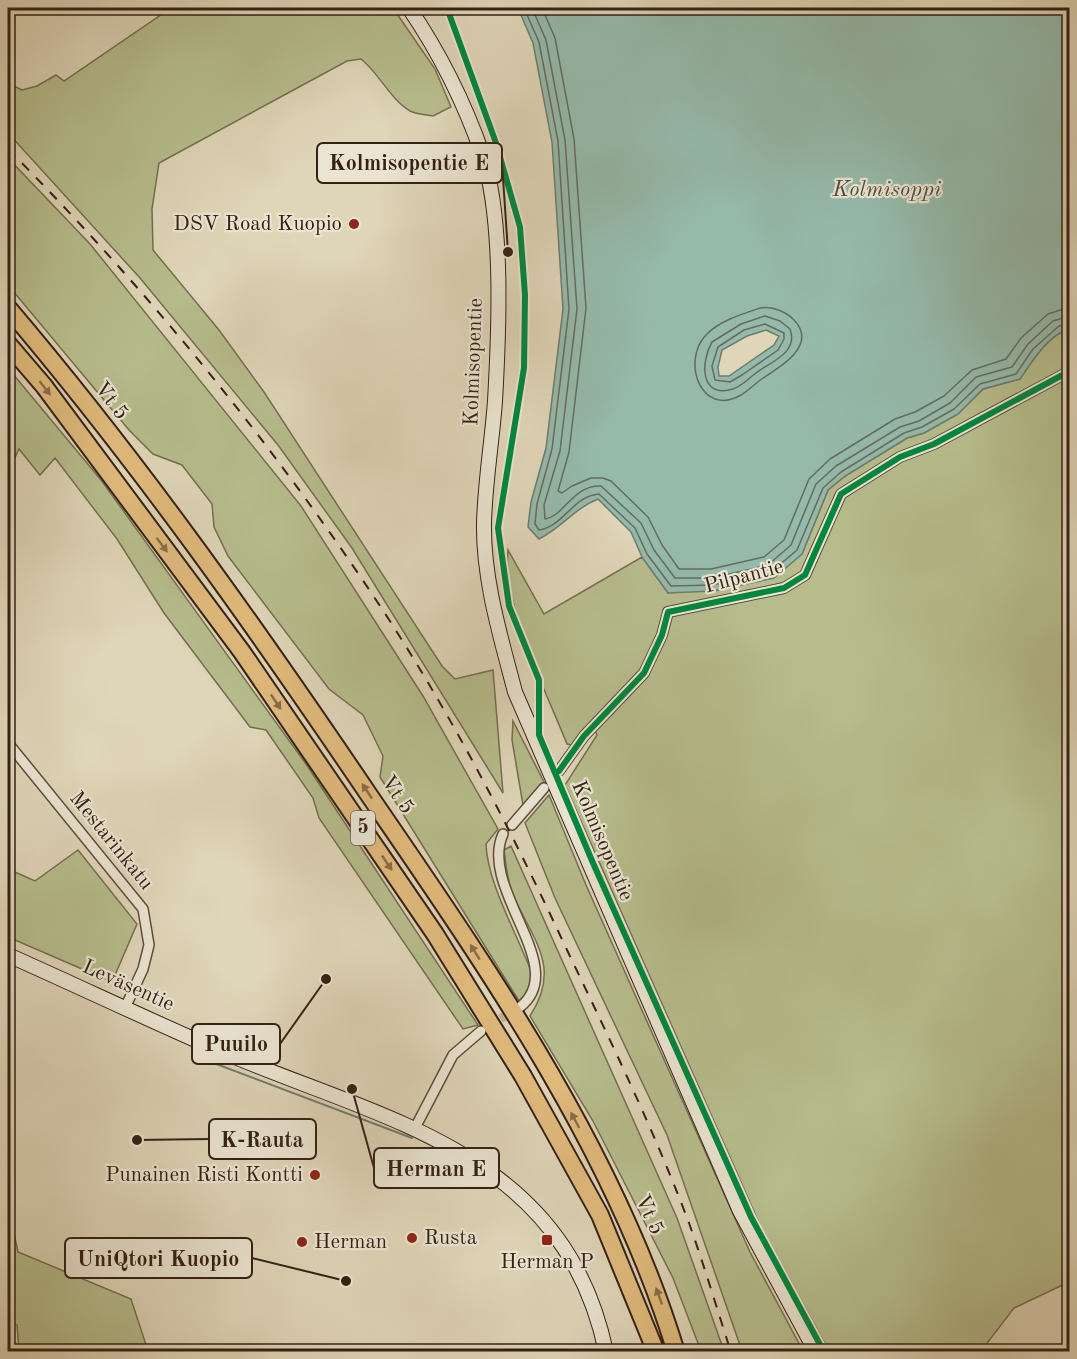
<svg xmlns="http://www.w3.org/2000/svg" width="1077" height="1359" viewBox="0 0 1077 1359" font-family="'Old Standard TT',serif">
	<style>
		.green { fill: #b6bc8c; stroke: #756e50; stroke-width: 1.5 }
		.water { fill: #95b9aa; stroke: #6e7c6e; stroke-width: 1.5; fill-rule: evenodd }
		.lines { fill: none; stroke-linecap: round; stroke-linejoin: round }
		.shore { stroke: #646c60; stroke-width: 1.5 }
		.stream { stroke: #6e7c6e; stroke-width: 2 }
		.street-tunnel { stroke: #bdb197; stroke-width: 9; stroke-dasharray: 9 4.5; stroke-linecap: butt }
		.street-casing { stroke: #5f4d3e; stroke-width: 12 }
		.secondary-casing { stroke: #342015; stroke-width: 16 }
		.highway-casing { stroke: #342015; stroke-width: 20 }
		.street { stroke: #eae4d1; stroke-width: 9 }
		.secondary { stroke: #eae4d1; stroke-width: 14 }
		.highway { stroke: #e0ba7c; stroke-width: 16 }
		.rail { stroke: #342015; stroke-width: 2; stroke-dasharray: 10 10; stroke-linecap: butt }
		.cycleway-casing { stroke: #eae4d1; stroke-width: 10 }
		.cycleway { stroke: #00873e; stroke-width: 6 }
		.oneway { fill: #8a6d48 }
		.poi-dot { fill: #8f2418; stroke: #eae4d1; stroke-width: 2 }
		.labels { text-anchor: middle; dominant-baseline: central; stroke-width: 4.5; stroke-linejoin: round; paint-order: stroke }
		.shield { fill: #eae4d1; stroke: #6b5b4d; stroke-width: 1.5 }
		.shield-label { font-size: 20px; font-weight: bold; fill: #342015 }
		.poi-label { font-size: 21px; fill: #342015; stroke: #eae4d1; text-anchor: end }
		.street-label { font-size: 21px; fill: #342015; stroke: #eae4d1 }
		.water-label { font-size: 22px; font-style: italic; fill: #514e42; stroke: #eae4d1 }
		.leader { fill: none; stroke: #342015; stroke-width: 2 }
		.callout-dot { fill: #342015; stroke: #eae4d1; stroke-width: 2 }
		.callout { fill: #eae4d1; stroke: #342015; stroke-width: 2 }
		.callout-label { font-size: 22px; text-anchor: middle; font-weight: bold; fill: #342015 }
	</style>
	<rect width="100%" height="100%" fill="#dfd5b8"/>
	<filter id="stains"><feTurbulence type="fractalNoise" baseFrequency=".00333" numOctaves="4"/><feColorMatrix values="0 0 0 0 .2 0 0 0 0 .09 0 0 0 0 .02 0 0 0 .5 -.17"/></filter>
	<radialGradient id="worn" r=".72"><stop offset=".6" stop-color="#630" stop-opacity="0"/><stop offset="1" stop-color="#630" stop-opacity=".3"/></radialGradient>
	<path class="green" d="M171,8H393L435,69L451,107L433,116C426,115 416,114 410,111C390,99 379,73 361,59L347,61L159,163L152,209L153,250L219,330L264,392L442,666L455,679L493,670L503,793L352,548L278,445L140,278L8,133V83L22,90L37,86L56,75L64,81Z
		M8,158L90,244L301,506L423,696L498,829L486,844C487,882 517,934 531,971C532,985 530,992 519,1001L380,777L383,756L363,715L329,689L228,556L214,527L212,504L182,465L153,454L129,430L8,285Z
		M1069,329V1282L1014,1308L981,1351H829L760,1225L565,785L597,735L591,722L571,745L567,744C546,691 502,605 508,550L544,614L642,557L668,593L802,554L828,490L845,476L907,438L924,433L958,414L983,389L1020,379C1032,361 1048,335 1069,329Z
		M8,368L101,480L306,764L478,1025L463,1029L319,818L313,798L266,730L250,727L164,613L117,539L55,458L40,475L19,449L8,473Z
		M513,721L544,782L523,805L512,740Z
		M549,795L586,885L750,1252L803,1351H742L667,1135L555,898L525,823Z
		M511,846L677,1218L724,1351H701L673,1278L593,1121L530,1016C563,965 531,939 512,892C507,879 506,864 504,850Z
		M78,850L137,924L112,982L8,937V869L35,881Z
		M8,1224H12L18,1252L131,1299L148,1351H19L17,1325L8,1323Z"/>
	<path class="water" d="M518,8H1060L1069,13V329C1048,335 1032,361 1020,379L983,389L958,414L924,433L907,438L845,476L828,490L802,554L774,578L713,591L668,593L642,557L631,532L598,499C575,508 561,528 539,539L528,527L531,502L546,448L563,309L552,142L533,43ZM766,330L779,336L774,345L729,376H719L718,367L722,350L747,336Z"/>
	<g class="lines">
		<path class="shore" d="M524,8L539,42L558,141L569,309L552,449L537,504L535,524L539,530C564,526 573,496 599,494L635,528L647,554L671,586L713,585L771,572L797,550L823,488L841,472L904,433L922,427L954,409L980,384L1016,374L1033,349L1059,326L1070,324
			M532,8L546,40L565,140L577,309L560,451L544,505L545,519C565,516 572,485 601,486L641,523L654,550L675,578H712L768,565L791,545L816,484L836,466L900,427L919,421L950,403L976,377L1012,367L1028,344L1053,321L1070,316
			M542,8L555,38L574,139L586,308L569,452L558,491L562,493L572,486L591,478H603L611,481L648,517L662,545L679,569H711L764,557L784,540L809,479L830,459L895,419L915,412L944,396L972,370L1006,359L1021,338L1048,314L1070,307
			M760,308C771,306 785,311 793,319C819,344 781,367 763,378C756,383 749,390 741,395C701,418 681,361 706,335C719,321 742,314 760,308Z
			M765,316L780,321L790,329C799,353 770,362 756,373C749,378 742,386 733,389C699,399 701,361 712,342L741,324Z
			M765,324L784,333V339L778,350L742,375L730,382L715,380L712,366L718,347L744,330Z"/>
		<path class="stream" d="M195,1056L412,1138"/>
		<path class="street-tunnel" d="M489,1026L515,1010"/>
		<defs>
			<path id="street" d="M8,743L143,909L149,945L143,969L125,1008
				M559,771L584,736L644,673L662,635L668,612L784,588L805,575L841,494L900,457L934,444L1070,371
				M512,825L544,788
				M503,834C478,889 571,967 520,1007
				M415,1128L453,1055L481,1031"/>
			<path id="secondary" d="M409,8C439,52 464,102 482,153C504,219 499,331 495,401C492,442 485,482 484,523C483,580 501,638 515,692L740,1211L816,1352
				M8,955C80,987 151,1021 223,1052C384,1121 564,1151 606,1352"/>
			<path id="highway" d="M8,308C139,462 256,628 369,795C488,969 614,1148 676,1352
				M8,344L44,386L242,652L435,934L523,1076L600,1215L656,1352"/>
		</defs>
		<use href="#street" class="street-casing"/>
		<use href="#secondary" class="secondary-casing"/>
		<use href="#highway" class="highway-casing"/>
		<use href="#street" class="street"/>
		<use href="#secondary" class="secondary"/>
		<use href="#highway" class="highway"/>
		<path class="rail" d="M8,149C148,290 274,445 384,612C454,719 513,834 567,950C610,1040 654,1130 689,1223C704,1265 717,1309 731,1352"/>
		<defs>
			<path id="cycleway" d="M447,8L496,143L520,227L525,295L524,368L498,528L509,606L539,680V735L593,863L751,1217L824,1352
				M559,771L584,736L644,673L662,635L668,612L784,588L805,575L841,494L900,457L934,444L1070,371"/>
		</defs>
		<use href="#cycleway" class="cycleway-casing"/>
		<use href="#cycleway" class="cycleway"/>
	</g>
	<defs><path id="oneway-solid" d="M-6-.8H1V-3.2L6.5 0L1 3.2V.8H-6Z" transform="scale(1.5)"/></defs>
	<g class="oneway">
		<use href="#oneway-solid" transform="translate(45 388) rotate(52)"/>
		<use href="#oneway-solid" transform="translate(162 545) rotate(53)"/>
		<use href="#oneway-solid" transform="translate(276 702) rotate(56)"/>
		<use href="#oneway-solid" transform="translate(367 791) rotate(-124)"/>
		<use href="#oneway-solid" transform="translate(387 863) rotate(56)"/>
		<use href="#oneway-solid" transform="translate(475 952) rotate(-122)"/>
		<use href="#oneway-solid" transform="translate(575 1120) rotate(-118)"/>
		<use href="#oneway-solid" transform="translate(659 1296) rotate(-110)"/>
	</g>
	<g class="poi-dot">
		<circle cx="354" cy="224" r="6"/>
		<circle cx="315" cy="1175" r="6"/>
		<circle cx="412" cy="1238" r="6"/>
		<rect x="541" y="1234" width="12" height="12" rx="3"/>
		<circle cx="302" cy="1242" r="6"/>
	</g>
	<g class="labels">
		<rect class="shield" x="351" y="811" width="24" height="34" rx="4.5"/>
		<g class="shield-label">
			<text x="363" y="828">5</text>
		</g>
		<g class="poi-label">
			<text x="342" y="224">DSV Road Kuopio</text>
			<text x="303" y="1175">Punainen Risti Kontti</text>
			<text x="424" y="1238" text-anchor="start">Rusta</text>
			<text x="314" y="1242" text-anchor="start">Herman</text>
			<text x="547" y="1262" text-anchor="middle">Herman P</text>
		</g>
		<g class="street-label">
			<text transform="translate(474 362) rotate(-88)">Kolmisopentie</text>
			<text transform="translate(111 401) rotate(53)">Vt 5</text>
			<text transform="translate(744 577) rotate(-15)">Pilpantie</text>
			<text transform="translate(397 795) rotate(56)">Vt 5</text>
			<text transform="translate(111 841) rotate(51)">Mestarinkatu</text>
			<text transform="translate(602 841) rotate(67)">Kolmisopentie</text>
			<text transform="translate(128 986) rotate(24)">Leväsentie</text>
			<text transform="translate(649 1215) rotate(66)">Vt 5</text>
		</g>
		<g class="water-label">
			<text x="887" y="190">Kolmisoppi</text>
		</g>
	</g>
	<path class="leader" d="M508 252L502 163M326 979L280 1044M137 1140L209 1139M352 1089L374 1168M346 1281L252 1258"/>
	<g class="callout-dot">
		<circle cx="508" cy="252" r="6"/>
		<circle cx="326" cy="979" r="6"/>
		<circle cx="137" cy="1140" r="6"/>
		<circle cx="352" cy="1089" r="6"/>
		<circle cx="346" cy="1281" r="6"/>
	</g>
	<g class="callout">
		<rect x="317" y="143" width="185" height="40" rx="6"/>
		<rect x="192" y="1024" width="88" height="40" rx="6"/>
		<rect x="209" y="1119" width="107" height="40" rx="6"/>
		<rect x="374" y="1148" width="125" height="40" rx="6"/>
		<rect x="65" y="1238" width="187" height="40" rx="6"/>
	</g>
	<g class="callout-label">
		<text x="409" y="170">Kolmisopentie E</text>
		<text x="236" y="1051">Puuilo</text>
		<text x="262" y="1147">K-Rauta</text>
		<text x="436" y="1176">Herman E</text>
		<text x="158" y="1266">UniQtori Kuopio</text>
	</g>
	<rect width="1077" height="1359" fill="none" stroke="#dfd5b8" stroke-width="30"/>
	<rect x="9" y="9" width="1059" height="1341" fill="none" stroke="#342015" stroke-width="3"/>
	<rect x="15" y="15" width="1047" height="1329" fill="none" stroke="#342015" stroke-width="1.5"/>
	<rect width="100%" height="100%" filter="url(#stains)"/>
	<rect width="100%" height="100%" fill="url(#worn)"/>
</svg>
